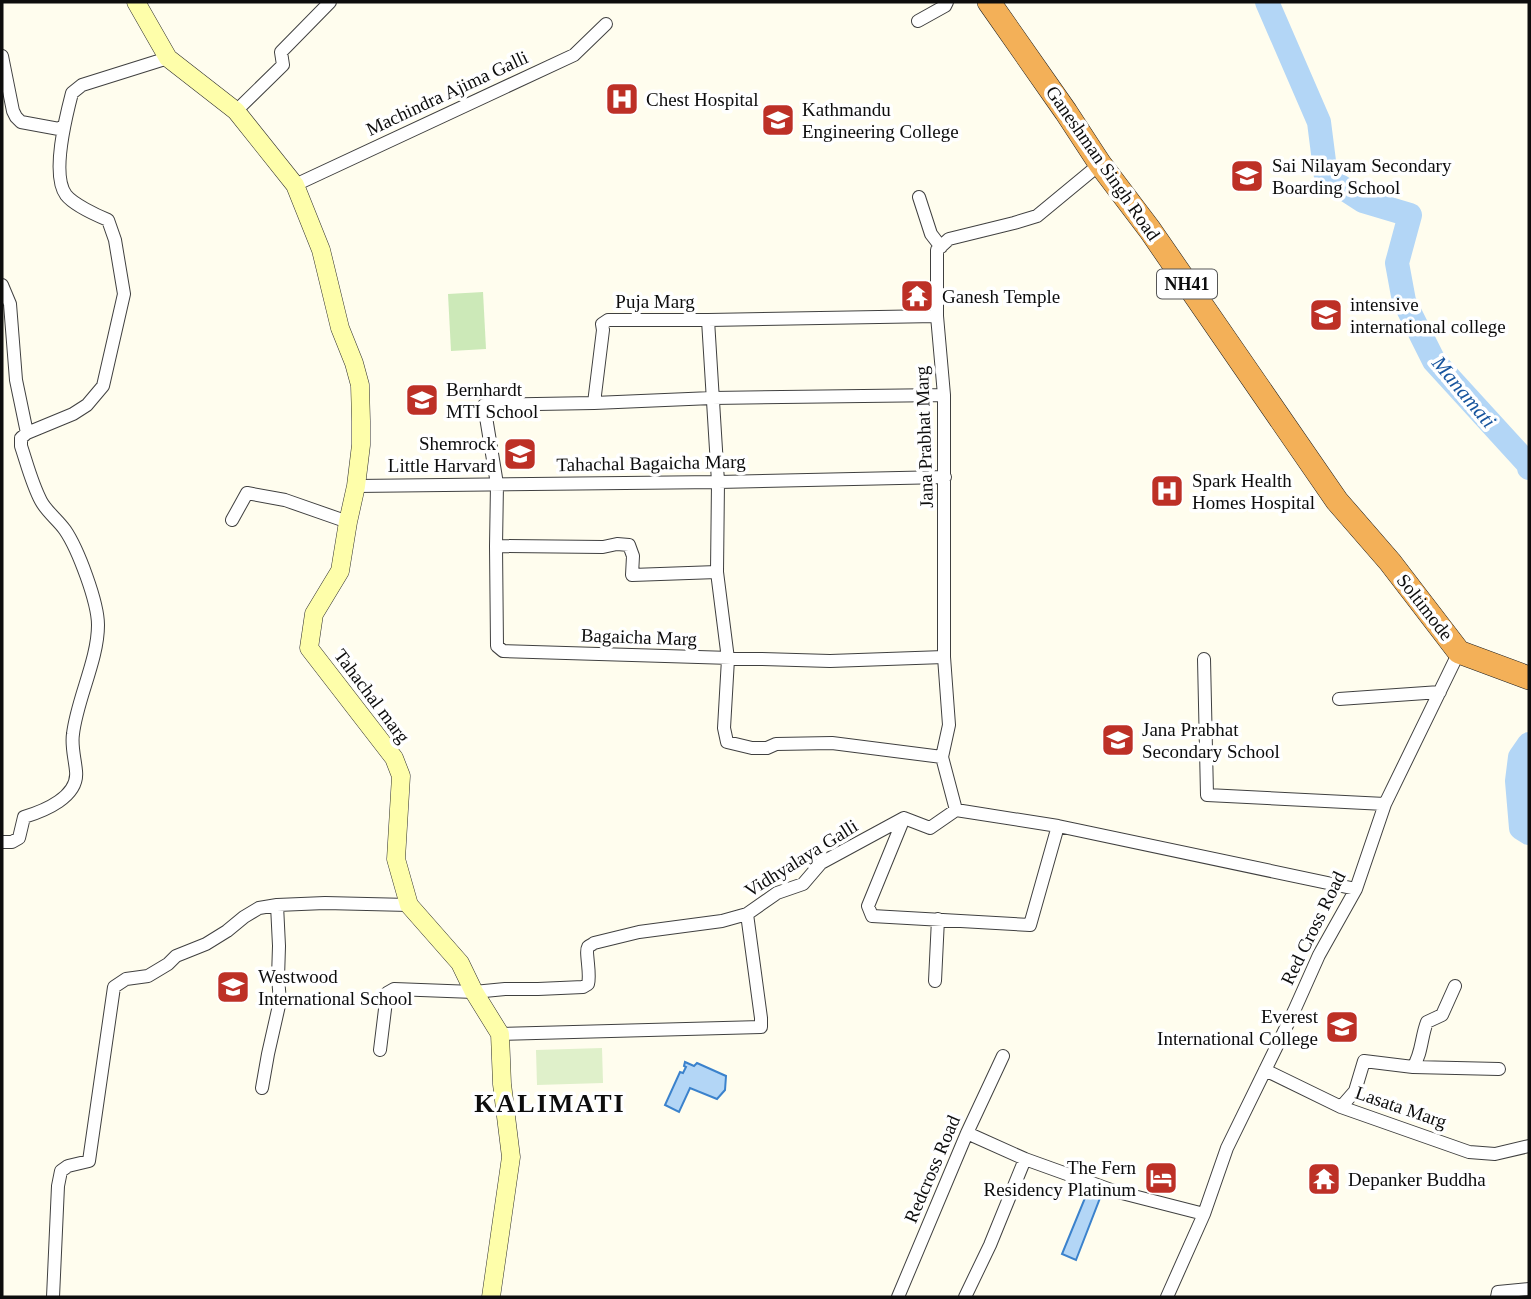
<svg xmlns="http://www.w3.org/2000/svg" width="1531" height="1299" viewBox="0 0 1531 1299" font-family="Georgia,serif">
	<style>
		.green { fill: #cce9b8 }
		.pitch { fill: #dff0ca }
		.water { fill: #b3d6f6; stroke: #3b82cc; stroke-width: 2 }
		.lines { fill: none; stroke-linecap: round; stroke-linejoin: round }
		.river { stroke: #b3d6f6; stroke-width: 24 }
		.street-casing { stroke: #404040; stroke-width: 14 }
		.secondary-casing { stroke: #2f2f2f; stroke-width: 19 }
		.highway-casing { stroke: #1e1e1e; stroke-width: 24 }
		.street { stroke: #fff; stroke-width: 12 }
		.secondary { stroke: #fefeaa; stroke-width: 18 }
		.highway { stroke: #f3b058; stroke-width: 23 }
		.labels { text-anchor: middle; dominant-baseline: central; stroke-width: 7; stroke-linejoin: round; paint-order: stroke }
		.shield { fill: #fff; stroke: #565656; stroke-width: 2 }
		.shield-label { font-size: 18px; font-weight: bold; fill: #0d0d0d }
		.street-label { font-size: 19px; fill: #0d0d0d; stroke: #fff }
		.poi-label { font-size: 19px; fill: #0d0d0d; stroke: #fff; text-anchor: start }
		.water-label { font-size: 21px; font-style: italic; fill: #18559e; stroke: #fff }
		.district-label { font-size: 26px; font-weight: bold; letter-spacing: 2px; fill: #0d0d0d; stroke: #fff }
	</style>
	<rect width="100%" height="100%" fill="#fffdee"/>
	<path class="green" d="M483,292L486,349L451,351L448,294Z"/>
	<path class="pitch" d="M602,1048L603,1083L537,1085L536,1050Z"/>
	<path class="water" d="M685,1062L694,1066L697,1063L726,1076L725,1090L717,1099L690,1088L679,1112L665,1105L680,1072L683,1073L686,1067L684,1066Z
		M1087,1193L1100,1198L1076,1260L1062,1254Z"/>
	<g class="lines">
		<path class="river" d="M1267,2L1319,122L1326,177L1363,201L1410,215L1397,263L1404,301L1434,361L1529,465V468
			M1529,744L1520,757L1517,781L1521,828L1529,833"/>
		<defs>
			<path id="street" d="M918,21L945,6L947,2
				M2,56L13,111L16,117L21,122L59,129L64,126
				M236,111L283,65L281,52L330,2
				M295,185L574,55L606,24
				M919,197L931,234L941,247
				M2,285L10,304L16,380L27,433
				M937,316L708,320H608L602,324L603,330L594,403L484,405L497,484L496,546L497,646L503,651L830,661L944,657
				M708,320L718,482L717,572L728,659L724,728L727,742L752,748H767L776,744L832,743L942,757
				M594,403L712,398L944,395
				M356,486L718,482L945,477
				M232,520L247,493L285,500L348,522
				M496,546L603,547L617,544L629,545L633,556L632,575L717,572
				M1204,659L1207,795L1385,804
				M1339,699L1440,692
				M956,810L942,757L949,725L944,657V395L937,316V250L949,239L1014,223L1037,216L1100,164
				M904,818L868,906L872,916L1030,925L1058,826
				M2,842H12L19,838L24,817C44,811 79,797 76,771C75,759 71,746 73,734C77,699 98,660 98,625C98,602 78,549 65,530C58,520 47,512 41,501C32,484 27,464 21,446V438L27,433L73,414L87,405L103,386L124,294L115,240L108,220C96,215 73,204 66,195C51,175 66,116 72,93L82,85L168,58
				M935,981L938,919
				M500,1034L761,1027V1018L747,914L777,893L803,884L821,863L904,818L930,828L956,810L1058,826L1356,889
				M380,1050L387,993L394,989L474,992L505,989H538L583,987L588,984C591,974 585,952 588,947C590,945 592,945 594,943L639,932L722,921L747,914
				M1413,1067C1422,1054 1421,1037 1427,1022L1442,1015L1455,986
				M1265,1070L1341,1107L1469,1152L1495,1154L1529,1146
				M262,1088L268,1054L280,1001L278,978L279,946L277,905
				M1341,1107L1355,1091L1364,1061L1413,1067L1499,1069
				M967,1133L1025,1159L1114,1191L1204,1214
				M53,1297L58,1186L61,1171L68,1166L89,1161L114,987L126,979L148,976L168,964L176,956L206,944L227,931L244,917L259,908L277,905L325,903L409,905
				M898,1297L967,1133L1003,1056
				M965,1297L990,1245L1025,1159
				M1167,1297L1204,1214L1227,1148L1294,1011L1319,955L1356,889L1385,804L1459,652
				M1497,1297L1498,1292L1529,1289"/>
			<path id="secondary" d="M136,2L168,58L236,111L295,185L321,250L340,328L354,363L360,385L361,421V445L356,486L348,522L340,571L314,614L309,648L394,758L401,776L396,859L409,905L460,963L474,992L500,1034L502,1084L511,1157L491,1297"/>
			<path id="highway" d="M989,2L1066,112L1100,164L1150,230L1337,501L1390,562L1459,652L1529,678"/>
		</defs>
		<use href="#street" class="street-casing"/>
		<use href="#secondary" class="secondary-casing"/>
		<use href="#highway" class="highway-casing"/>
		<use href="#street" class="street"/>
		<use href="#secondary" class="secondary"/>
		<use href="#highway" class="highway"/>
	</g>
	<defs>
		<symbol id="hospital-square" viewBox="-11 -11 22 22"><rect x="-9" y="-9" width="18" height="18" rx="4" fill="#bd3026" stroke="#fff"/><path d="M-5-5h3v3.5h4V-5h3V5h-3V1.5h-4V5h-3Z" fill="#fff"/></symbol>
		<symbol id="university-square" viewBox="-11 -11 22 22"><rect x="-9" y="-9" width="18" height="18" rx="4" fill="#bd3026" stroke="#fff"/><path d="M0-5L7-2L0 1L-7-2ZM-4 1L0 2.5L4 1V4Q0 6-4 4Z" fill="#fff"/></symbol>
		<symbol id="school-square" viewBox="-11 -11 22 22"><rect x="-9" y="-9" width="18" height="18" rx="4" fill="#bd3026" stroke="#fff"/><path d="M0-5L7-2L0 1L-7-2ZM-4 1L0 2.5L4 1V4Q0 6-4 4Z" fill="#fff"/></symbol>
		<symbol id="temple-square" viewBox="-11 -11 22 22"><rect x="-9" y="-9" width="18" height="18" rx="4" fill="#bd3026" stroke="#fff"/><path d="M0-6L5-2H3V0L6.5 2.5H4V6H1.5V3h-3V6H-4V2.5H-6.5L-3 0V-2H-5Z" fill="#fff"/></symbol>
		<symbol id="hotel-square" viewBox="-11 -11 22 22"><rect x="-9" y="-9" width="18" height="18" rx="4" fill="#bd3026" stroke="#fff"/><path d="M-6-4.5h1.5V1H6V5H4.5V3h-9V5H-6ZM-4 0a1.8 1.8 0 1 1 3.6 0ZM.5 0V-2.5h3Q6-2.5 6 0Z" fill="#fff"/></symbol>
	</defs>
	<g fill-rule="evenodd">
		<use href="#hospital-square" x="603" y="80" width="38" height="38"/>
		<use href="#university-square" x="759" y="101" width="38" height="38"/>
		<use href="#school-square" x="1228" y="157" width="38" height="38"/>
		<use href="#temple-square" x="898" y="277" width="38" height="38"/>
		<use href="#university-square" x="1307" y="296" width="38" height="38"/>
		<use href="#school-square" x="403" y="381" width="38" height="38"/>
		<use href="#school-square" x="501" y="435" width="38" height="38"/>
		<use href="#hospital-square" x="1148" y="472" width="38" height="38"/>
		<use href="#school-square" x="1099" y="721" width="38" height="38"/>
		<use href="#school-square" x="214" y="968" width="38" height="38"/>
		<use href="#university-square" x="1323" y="1008" width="38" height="38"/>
		<use href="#hotel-square" x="1142" y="1159" width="38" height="38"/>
		<use href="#temple-square" x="1305" y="1160" width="38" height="38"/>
	</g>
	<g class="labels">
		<rect class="shield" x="1157" y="269.5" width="60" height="29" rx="5"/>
		<g class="shield-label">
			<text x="1187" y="284">NH41</text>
		</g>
		<g class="street-label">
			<text transform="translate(447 93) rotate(-25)">Machindra Ajima Galli</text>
			<text transform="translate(1103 163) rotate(55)">Ganeshman Singh Road</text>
			<text x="655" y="301">Puja Marg</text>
			<text transform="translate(924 437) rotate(-92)">Jana Prabhat Marg</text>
			<text transform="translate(651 463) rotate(-1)">Tahachal Bagaicha Marg</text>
			<text transform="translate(1425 607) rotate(52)">Soltimode</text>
			<text transform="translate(639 637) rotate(2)">Bagaicha Marg</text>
			<text transform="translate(372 696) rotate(53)">Tahachal marg</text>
			<text transform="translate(801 858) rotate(-32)">Vidhyalaya Galli</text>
			<text transform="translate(1313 928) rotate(-64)">Red Cross Road</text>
			<text transform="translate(1401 1107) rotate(19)">Lasata Marg</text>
			<text transform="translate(932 1169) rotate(-67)">Redcross Road</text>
		</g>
		<g class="poi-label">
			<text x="646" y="99">Chest Hospital</text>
			<text x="802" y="109">Kathmandu<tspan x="802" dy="22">Engineering College</tspan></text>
			<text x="1272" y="165">Sai Nilayam Secondary<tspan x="1272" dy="22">Boarding School</tspan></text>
			<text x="942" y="296">Ganesh Temple</text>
			<text x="1350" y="304">intensive<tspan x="1350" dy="22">international college</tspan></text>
			<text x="446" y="389">Bernhardt<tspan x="446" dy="22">MTI School</tspan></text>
			<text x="496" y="443" text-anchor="end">Shemrock<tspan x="496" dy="22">Little Harvard</tspan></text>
			<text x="1192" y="480">Spark Health<tspan x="1192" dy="22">Homes Hospital</tspan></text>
			<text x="1142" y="729">Jana Prabhat<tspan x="1142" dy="22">Secondary School</tspan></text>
			<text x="258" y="976">Westwood<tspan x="258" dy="22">International School</tspan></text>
			<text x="1318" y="1016" text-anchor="end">Everest<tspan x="1318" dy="22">International College</tspan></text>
			<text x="1136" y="1167" text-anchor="end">The Fern<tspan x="1136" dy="22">Residency Platinum</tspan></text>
			<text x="1348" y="1179">Depanker Buddha</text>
		</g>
		<g class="water-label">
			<text transform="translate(1464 392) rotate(50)">Manamati</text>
		</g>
		<g class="district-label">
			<text x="550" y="1103">KALIMATI</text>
		</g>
	</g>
	<rect width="1531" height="1299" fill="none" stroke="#0d0d0d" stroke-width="7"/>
</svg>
